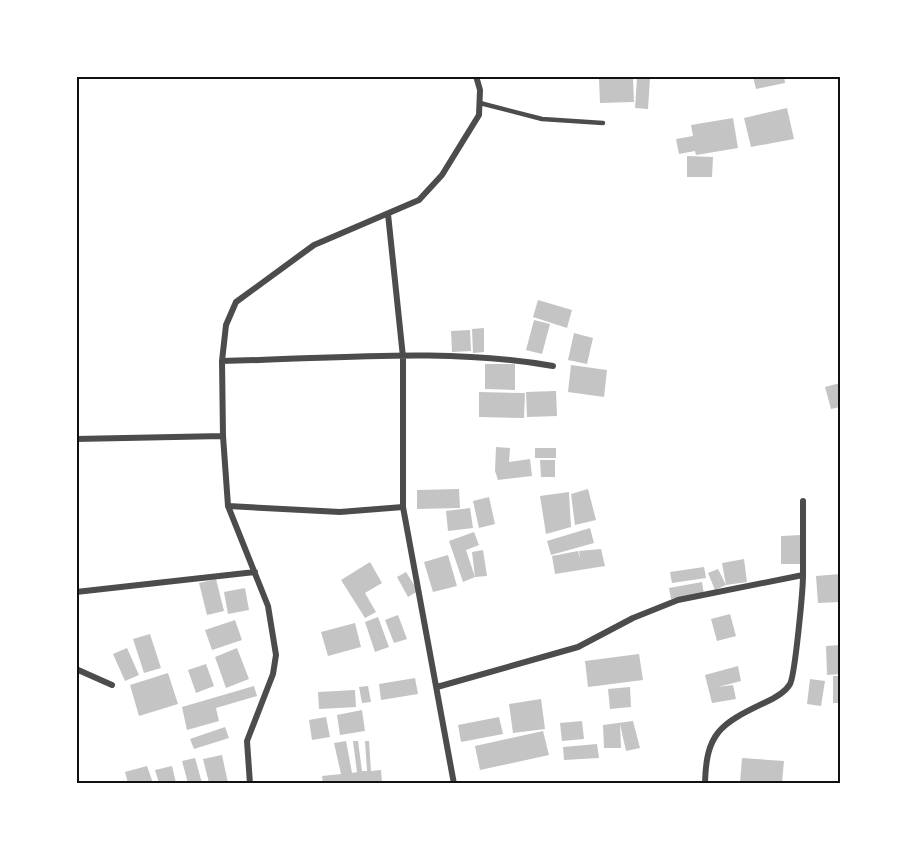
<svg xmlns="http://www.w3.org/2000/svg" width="917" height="860" viewBox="0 0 917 860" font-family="Lato,sans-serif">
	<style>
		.building { fill: #c4c4c4 }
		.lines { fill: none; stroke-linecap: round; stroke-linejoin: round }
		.service { stroke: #4c4c4c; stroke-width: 4.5 }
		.minor { stroke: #4c4c4c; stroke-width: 6 }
		.neatline { fill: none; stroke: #111; stroke-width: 2 }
	</style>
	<rect width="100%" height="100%" fill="#fff"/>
	<path class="building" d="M753,76H784L785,83L756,89Z
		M633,78L634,102L600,103L599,79Z
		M637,78H650L648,109L635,108Z
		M787,108L794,139L751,147L744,118Z
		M733,118L738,148L696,155L695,151L679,154L676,139L693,136L691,125Z
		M687,156L713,157L712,177H687Z
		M538,300L572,310L567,328L533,317Z
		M534,320L550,324L542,354L526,350Z
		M484,328V352L473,353L472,329Z
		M470,330L471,351L452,352L451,331Z
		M574,333L593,338L587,364L568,360Z
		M485,364H515V390L485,389Z
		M571,365L607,370L604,397L568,392Z
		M840,383V407L831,409L825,387Z
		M556,391L557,416L527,417L526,392Z
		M479,392L525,393L524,418L479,417Z
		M496,447L510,448L509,462L530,459L532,476L498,480L495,471Z
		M535,448H556V458H535Z
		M540,460H555V477H541Z
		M459,489L460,508L417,509V490Z
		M588,489L596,520L575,525L571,494Z
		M569,492L571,527L546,534L540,496Z
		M489,497L495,524L479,528L473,501Z
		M470,508L473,528L448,531L446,511Z
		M590,528L594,543L551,555L547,541Z
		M474,532L479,545L466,550L475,577L463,582L449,541Z
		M801,535L802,564H781V536Z
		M601,549L605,566L555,574L552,556L578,551L580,559L579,551Z
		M483,550L487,576L475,577L472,552Z
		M448,555L457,586L433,592L424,562Z
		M744,559L747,582L726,585L722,563Z
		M370,562L382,583L365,593L376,612L365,618L341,580Z
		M704,567L706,578L672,583L670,572Z
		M718,569L726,585L715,590L708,573Z
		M406,572L418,591L408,597L397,577Z
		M840,574V602L818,603L816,576Z
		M216,579L224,611L207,615L199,583Z
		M702,582L704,594L671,599L669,588Z
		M245,588L249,610L228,614L224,592Z
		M730,614L736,636L717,641L711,619Z
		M398,615L407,639L394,643L385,620Z
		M378,617L389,647L375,652L365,622Z
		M235,620L242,640L212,650L205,630Z
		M355,623L361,647L328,656L321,632Z
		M150,634L161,668L144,673L133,639Z
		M840,645V674L827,675L826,646Z
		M127,648L139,675L125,681L113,654Z
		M237,648L249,679L226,688L215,657Z
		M639,654L643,680L588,687L585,661Z
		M206,664L214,686L196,693L188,670Z
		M738,666L741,681L718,687L733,685L736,699L712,703L705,675Z
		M168,673L178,704L139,716L130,685Z
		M833,676H840V703H833Z
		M415,678L418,694L381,700L379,684Z
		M810,679L825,681L821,706L807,704Z
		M254,686L257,696L216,708L219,721L187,730L182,707Z
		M368,686L371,702L362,703L359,687Z
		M630,687L631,707L610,709L608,689Z
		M355,690L356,707L319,709L318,692Z
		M541,699L545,729L513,733L509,704Z
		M362,710L365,731L340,735L337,715Z
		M326,717L330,737L312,740L309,720Z
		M499,717L503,734L461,742L458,725Z
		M582,721L584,739L562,741L560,723Z
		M633,721L640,748L626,751L620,724L621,748H604L603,725Z
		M225,727L229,738L194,749L190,739Z
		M543,731L549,755L480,770L475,746Z
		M346,741L352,773L357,772L353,741H358L362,771H367L365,741H369L371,771L381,770L382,783H323L322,776L341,774L334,743Z
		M597,744L599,758L564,760L563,747Z
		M222,755L228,783H209L203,759Z
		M195,758L202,783H188L182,761Z
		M742,758L784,761L782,783H740Z
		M147,766L153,783H128L125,772Z
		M172,766L176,783H159L155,770Z"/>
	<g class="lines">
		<path class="service" d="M480,103L542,119L603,123"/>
		<path class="minor" d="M840,76V77
			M388,214L403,357V507L454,784
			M222,361C332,359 445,347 553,366
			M76,439L223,436
			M803,501V575
			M228,506L340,512L403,507
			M76,592L255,572
			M76,669L112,685
			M437,687L578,647L633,618L678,600L803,575C803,590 795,675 790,684C785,693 773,699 764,703C720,724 706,733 705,784
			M250,784L247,741L273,674L276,655L268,606L228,506L223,436L222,361L226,325L236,302L314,245L419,200L442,175L479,115L480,90L476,76"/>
	</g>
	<rect width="917" height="860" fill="none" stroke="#ffffff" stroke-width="156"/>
	<rect x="78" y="78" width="761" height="704" class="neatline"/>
</svg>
